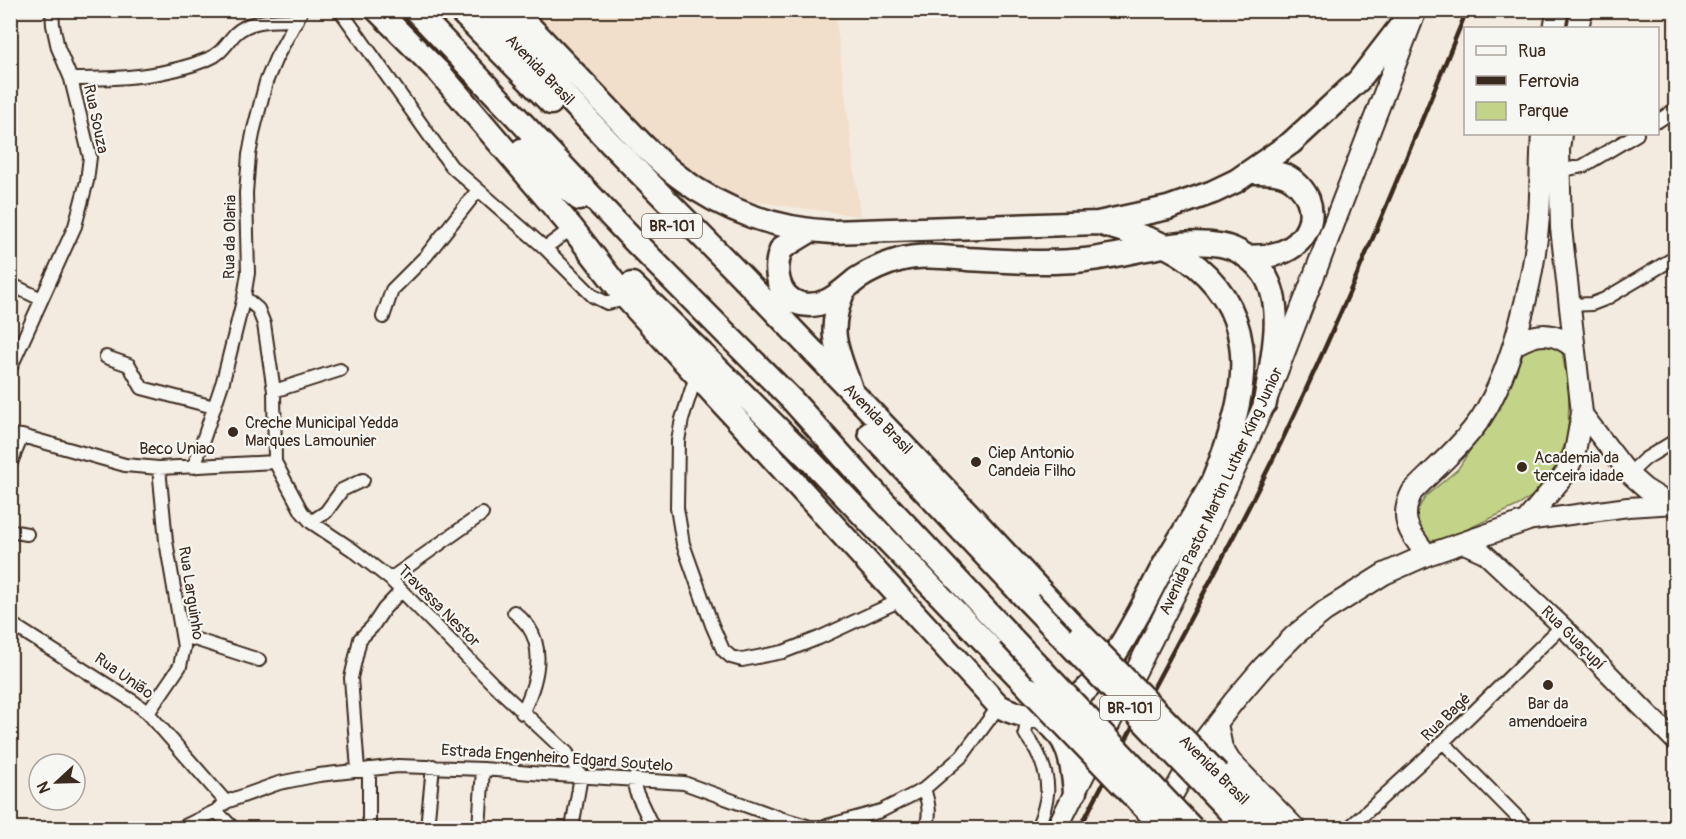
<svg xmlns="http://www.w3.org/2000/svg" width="1686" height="839" viewBox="0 0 1686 839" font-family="Pangolin,sans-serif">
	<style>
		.built { fill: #f1decb }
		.green { fill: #c3d489; stroke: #7f7f54; stroke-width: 1.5 }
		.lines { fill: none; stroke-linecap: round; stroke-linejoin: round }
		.street-casing { stroke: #3b2a1e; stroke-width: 16 }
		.secondary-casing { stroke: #3b2a1e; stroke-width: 22 }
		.primary-casing { stroke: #3b2a1e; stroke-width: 24 }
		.highway-casing { stroke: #3b2a1e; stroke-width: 27 }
		.street { stroke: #f6f6f2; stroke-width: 12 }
		.secondary { stroke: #f6f6f2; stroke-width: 18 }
		.primary { stroke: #f6f6f2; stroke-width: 20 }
		.highway { stroke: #f6f6f2; stroke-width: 22 }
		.rail { stroke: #3b2a1e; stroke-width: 4.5 }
		.highway-bridge-casing { stroke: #3b2a1e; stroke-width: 27; stroke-linecap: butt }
		.highway-bridge { stroke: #f6f6f2; stroke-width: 22 }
		.poi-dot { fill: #3b2a1e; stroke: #f6f6f2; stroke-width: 2 }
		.labels { text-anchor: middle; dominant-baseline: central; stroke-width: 4.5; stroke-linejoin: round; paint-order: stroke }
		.shield { fill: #f6f6f2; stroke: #73675e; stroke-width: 1.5 }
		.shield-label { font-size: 15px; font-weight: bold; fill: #3b2a1e }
		.street-label { font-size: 16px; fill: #3b2a1e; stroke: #f6f6f2 }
		.poi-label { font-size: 16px; fill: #3b2a1e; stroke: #f6f6f2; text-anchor: start }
	</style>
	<rect width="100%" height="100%" fill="#f4ebe0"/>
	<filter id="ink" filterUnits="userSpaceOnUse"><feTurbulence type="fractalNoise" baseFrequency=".0167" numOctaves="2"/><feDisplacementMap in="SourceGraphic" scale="12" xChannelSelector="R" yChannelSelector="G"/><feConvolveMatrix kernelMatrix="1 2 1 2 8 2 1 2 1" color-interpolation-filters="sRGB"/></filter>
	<g filter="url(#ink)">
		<path class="built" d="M524,11H835L860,216L729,198L665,157Z"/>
		<path class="green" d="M1553,338L1562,352L1569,392L1568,437L1554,469L1542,489L1519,505L1442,541L1428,540L1419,530L1415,514L1426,496L1458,469L1494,413L1524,349Z"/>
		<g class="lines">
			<defs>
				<path id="street" d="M340,10L451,166L545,248L593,296L607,303L627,299
					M71,79C117,79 165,77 208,59C221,54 226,44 235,34C251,18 276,21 297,20
					M1658,121L1676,109
					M1559,171L1583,166L1637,134
					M545,248L572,228
					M10,284L41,299
					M244,297L258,309L264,324L274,391L275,462L302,512L311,522L353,550L390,579L492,683L567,753L581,776L572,828
					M1569,305L1592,304L1605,299L1676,257
					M383,317L392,290L426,256L478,190
					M106,357L129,365L142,388L214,407
					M10,369L75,226L87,181L90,157L71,79L58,48L53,25L52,10
					M696,376L682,419L678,441L677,508L683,544L712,625L723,650L731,657L742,660L783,652L819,638L903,599
					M274,391L340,370
					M10,435L22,436L125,465L159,468L275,462
					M10,465L22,436
					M194,467L223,381L244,297L248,273L246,193L249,155L254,129L266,82L276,58L302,10
					M1629,474L1645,459L1676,440
					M311,522L326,512L342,490L363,480
					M10,531L27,534
					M390,579L482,514
					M514,612C519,616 524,621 528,626C546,652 535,687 522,713
					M10,623L134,702L148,713L226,802
					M182,635L259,660
					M148,713L180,666L184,647L166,541L159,468
					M1028,717L1025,733C1029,741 1035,746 1038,754C1052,782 1049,801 1037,828
					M1443,742L1528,828
					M358,770L351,678L360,639L372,627L384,609L401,591
					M633,779L636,792L653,828
					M924,789C928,801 932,816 925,828
					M216,811L233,828
					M181,828L216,811L226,802L279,783L319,775L398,766L483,769L543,774L684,783L780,818L810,827H823L881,811L924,789L962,756L999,706
					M369,828V769
					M427,828L433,766
					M479,828L483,769
					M1349,828L1443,742L1562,626"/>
				<path id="secondary" d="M1582,413L1629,474L1645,488L1674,506
					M1526,521L1628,507L1676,504
					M1462,543L1484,553L1562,626L1676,742"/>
				<path id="primary" d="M1554,28L1558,10
					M1578,28L1582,10
					M1513,346C1536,332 1553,330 1574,348
					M1427,555C1410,533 1398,520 1412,492C1435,468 1462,446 1481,418C1513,369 1535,275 1539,216C1541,189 1540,161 1542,134
					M1217,724L1222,748L1230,761L1295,828
					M1161,815L1201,744L1234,701L1263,667L1295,635L1325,611L1384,574L1427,555L1526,521L1566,473L1575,452L1582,413L1561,228L1559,150L1561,134
					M1057,828L1206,532L1265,403L1415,13"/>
				<path id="highway" d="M377,10L438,71L572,228L627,299L999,706C1018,716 1038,721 1059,710C1109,683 1138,613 1164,565C1180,538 1197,511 1212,483C1217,472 1221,460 1225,449C1251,377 1255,307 1186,258C1161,240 1127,232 1098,223
					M415,10L634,241L792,400L872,489L1009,635
					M459,10L551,103
					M485,10L610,143L741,276L969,514L1081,634
					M514,10C544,41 573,72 603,103C627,128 651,156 679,177C723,211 777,229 832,232L1098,223L1168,208L1213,192L1236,181L1291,143L1328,109L1359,80L1413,10
					M522,150L579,199
					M810,231L782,248C773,267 776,298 801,304C826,309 840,292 857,279C869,271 885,264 899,260C920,254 944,257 967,259C1006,261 1046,264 1085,260C1130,255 1174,238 1220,245C1238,248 1254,260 1264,274C1287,308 1270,366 1265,403
					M1247,257C1255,256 1263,257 1271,255C1298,251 1318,226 1308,199C1304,190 1295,180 1286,176C1274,171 1262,172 1250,172
					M632,284L811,461L1030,689
					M843,292C827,332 836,347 850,386
					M870,433L1029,602
					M1042,718C1069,738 1072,760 1075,792
					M1218,774L1271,828
					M1232,814L1245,828"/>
			</defs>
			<use href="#street" class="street-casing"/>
			<use href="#secondary" class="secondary-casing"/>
			<use href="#primary" class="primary-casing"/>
			<use href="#highway" class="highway-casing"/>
			<use href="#street" class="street"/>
			<use href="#secondary" class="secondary"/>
			<use href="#primary" class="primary"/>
			<use href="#highway" class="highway"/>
			<path class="rail" d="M1080,828C1143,704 1212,582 1274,457C1345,311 1405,161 1467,10"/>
			<defs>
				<path id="highway-bridge" d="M1029,602L1232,814
					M1081,634L1218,774
					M1009,635L1192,828
					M1030,689L1164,828"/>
			</defs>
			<use href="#highway-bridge" class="highway-bridge-casing"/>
			<use href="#highway-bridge" class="highway-bridge"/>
		</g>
	</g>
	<g class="poi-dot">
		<circle cx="233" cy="432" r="6"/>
		<circle cx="976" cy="462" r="6"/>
		<circle cx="1522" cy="467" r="6"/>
		<circle cx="1548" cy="685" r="6"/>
	</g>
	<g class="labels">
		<g class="shield">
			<rect x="642" y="214" width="60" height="24" rx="4.5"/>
			<rect x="1100" y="696" width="60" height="24" rx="4.5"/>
		</g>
		<g class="shield-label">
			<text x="672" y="226">BR-101</text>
			<text x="1130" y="708">BR-101</text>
		</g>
		<g class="street-label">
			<text transform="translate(540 70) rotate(46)">Avenida Brasil</text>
			<text transform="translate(96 119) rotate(78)">Rua Souza</text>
			<text transform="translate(230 237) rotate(-89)">Rua da Olaria</text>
			<text transform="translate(878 419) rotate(46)">Avenida Brasil</text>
			<text x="177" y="449">Beco Uniao</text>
			<text transform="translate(1221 491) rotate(-65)">Avenida Pastor Martin Luther King Junior</text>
			<text transform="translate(191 593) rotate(81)">Rua Larguinho</text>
			<text transform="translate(439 606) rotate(45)">Travessa Nestor</text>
			<text transform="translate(1573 638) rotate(45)">Rua Guaçupí</text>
			<text transform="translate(124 676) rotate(35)">Rua União</text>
			<text transform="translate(1446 717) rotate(-44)">Rua Bagé</text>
			<text transform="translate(557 758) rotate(4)">Estrada Engenheiro Edgard Soutelo</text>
			<text transform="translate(1214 770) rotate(45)">Avenida Brasil</text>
		</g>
		<g class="poi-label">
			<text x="245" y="423">Creche Municipal Yedda<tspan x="245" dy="18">Marques Lamounier</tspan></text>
			<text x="988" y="453">Ciep Antonio<tspan x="988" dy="18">Candeia Filho</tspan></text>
			<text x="1534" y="458">Academia da<tspan x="1534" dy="18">terceira idade</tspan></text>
			<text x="1548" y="704" text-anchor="middle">Bar da<tspan x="1548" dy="18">amendoeira</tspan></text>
		</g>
	</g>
	<rect width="1686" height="839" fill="none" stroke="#f6f6f2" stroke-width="36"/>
	<rect x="18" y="18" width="1650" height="803" fill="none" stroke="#3b2a1e" stroke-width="2" filter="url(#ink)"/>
	<rect x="1464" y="27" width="195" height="108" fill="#f6f6f2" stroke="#aba49d" stroke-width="1.5"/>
	<rect x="1476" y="46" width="30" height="9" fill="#f6f6f2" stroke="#aba49d" stroke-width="1.5"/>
	<text x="1518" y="57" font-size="18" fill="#3b2a1e">Rua</text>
	<rect x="1476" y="76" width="30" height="9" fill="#3b2a1e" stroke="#aba49d" stroke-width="1.5"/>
	<text x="1518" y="87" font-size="18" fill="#3b2a1e">Ferrovia</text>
	<rect x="1476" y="102" width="30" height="18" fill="#c3d489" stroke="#aba49d" stroke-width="1.5"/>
	<text x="1518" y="117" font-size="18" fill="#3b2a1e">Parque</text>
	<g transform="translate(57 782) rotate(248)"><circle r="28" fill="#f6f6f2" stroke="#aba49d" stroke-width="1.5"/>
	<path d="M0-4.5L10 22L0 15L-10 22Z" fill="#3b2a1e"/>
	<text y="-9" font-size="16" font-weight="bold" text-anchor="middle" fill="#3b2a1e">N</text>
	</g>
</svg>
